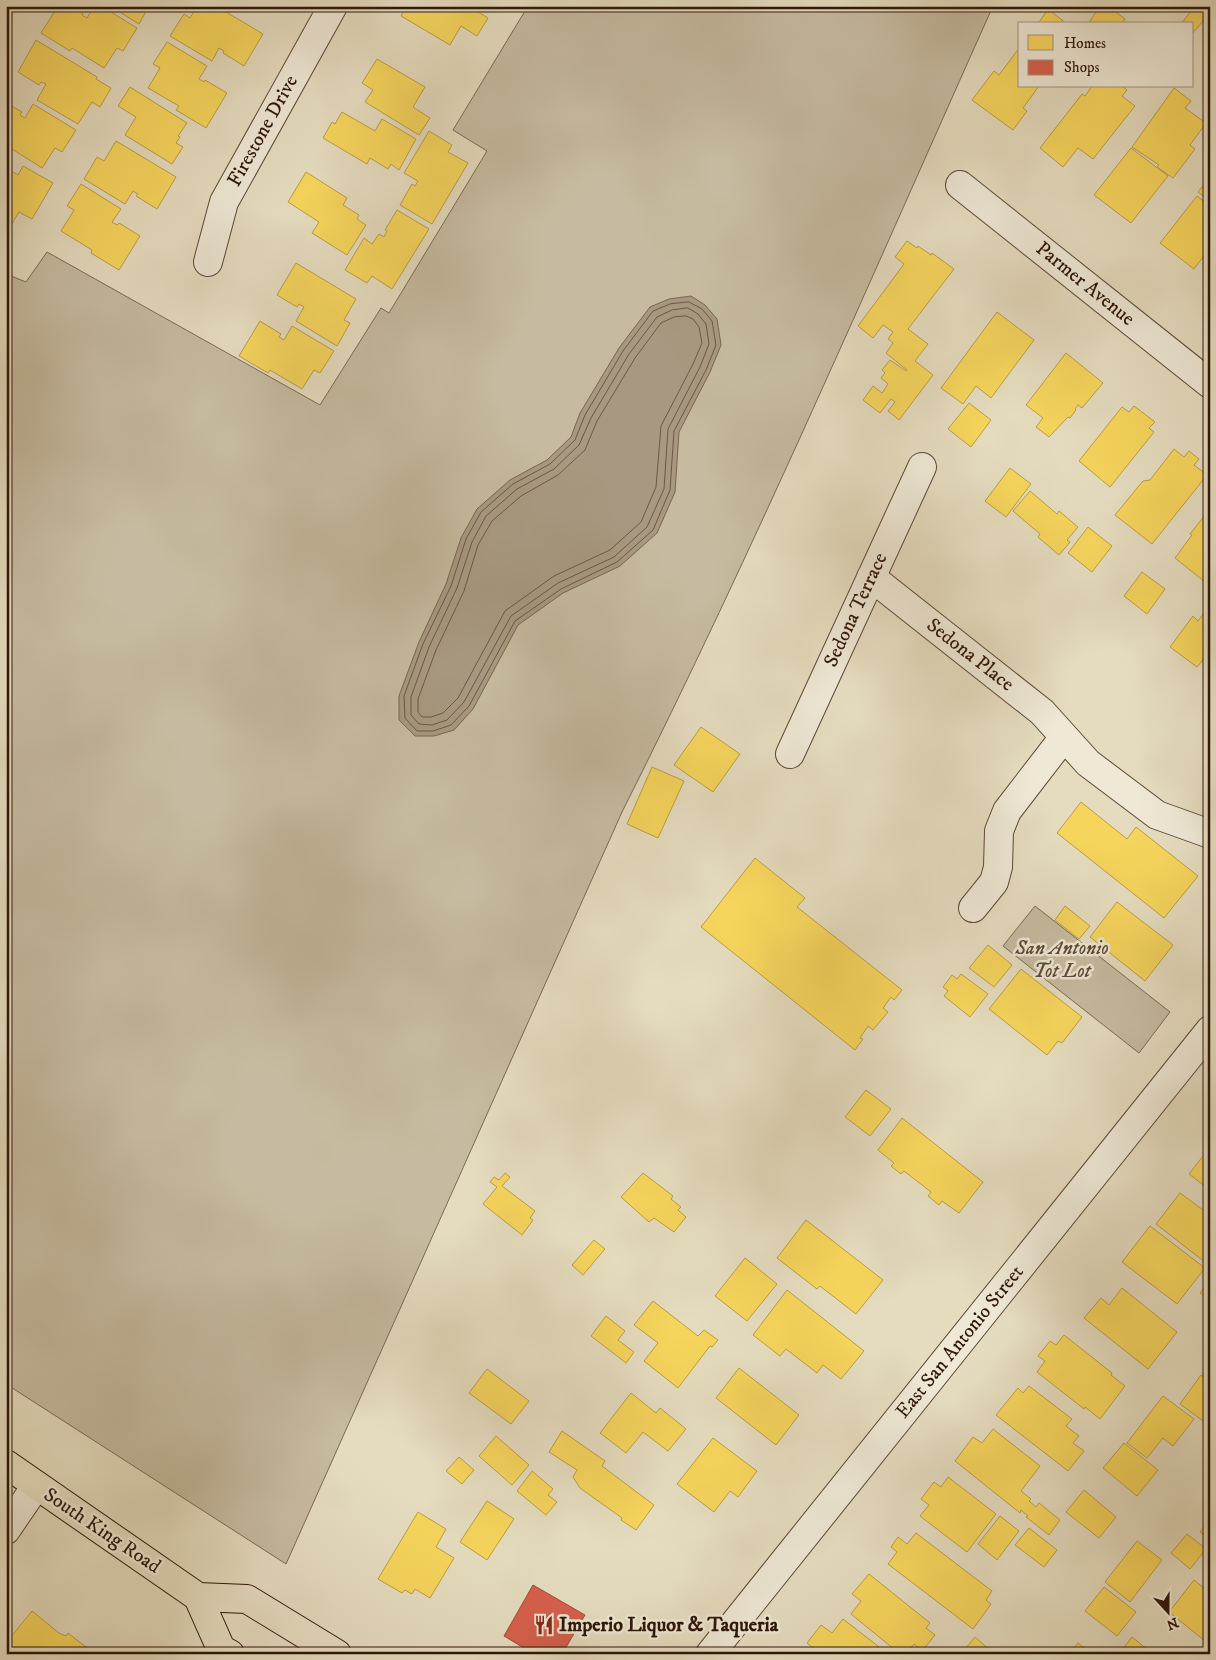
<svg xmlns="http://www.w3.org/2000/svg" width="1216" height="1660" viewBox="0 0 1216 1660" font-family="'IM FELL DW Pica',serif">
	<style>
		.green { fill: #c6bba0; stroke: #7a6954 }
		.water { fill: #a79981; stroke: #776551 }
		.homes { fill: #f6d55c; stroke: #ba9c43 }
		.shops { fill: #d6604d; stroke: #a44a38 }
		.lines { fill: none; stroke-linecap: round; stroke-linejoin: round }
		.shore { stroke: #6a5844; stroke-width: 1 }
		.minor-casing { stroke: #5c4836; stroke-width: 30 }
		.tertiary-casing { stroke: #5c4836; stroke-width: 30 }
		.primary-casing { stroke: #2e1708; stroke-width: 30 }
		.minor { stroke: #eee8d5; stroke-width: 28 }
		.tertiary { stroke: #eee8d5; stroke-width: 28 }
		.primary { stroke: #e5dcbf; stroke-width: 28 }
		.labels { text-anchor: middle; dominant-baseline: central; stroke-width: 5; stroke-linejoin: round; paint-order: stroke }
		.street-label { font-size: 20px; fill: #2e1708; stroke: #eee8d5 }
		.park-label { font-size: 20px; font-style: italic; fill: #5c4836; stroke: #eee8d5 }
		.poi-label { font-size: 20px; font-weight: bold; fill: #2e1708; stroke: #eee8d5; text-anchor: start }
	</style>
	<rect width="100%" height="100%" fill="#e5dcbf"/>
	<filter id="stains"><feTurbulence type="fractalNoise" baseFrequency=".004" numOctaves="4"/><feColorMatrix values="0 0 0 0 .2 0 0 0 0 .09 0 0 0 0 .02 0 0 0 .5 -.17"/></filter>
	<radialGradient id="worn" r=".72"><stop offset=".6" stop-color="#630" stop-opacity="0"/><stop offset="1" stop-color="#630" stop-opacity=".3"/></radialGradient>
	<path class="green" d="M528,6H993C872,276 755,548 622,812L286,1564L6,1384V274L26,282L47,252L320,405L381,308L389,313L487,151L453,130Z
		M1035,906L1170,1012L1139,1053L1003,946Z"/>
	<path class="water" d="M691,296L705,305L717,319L721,345L710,372L679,432L675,492L657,533L620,566L563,593L518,625L473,709L454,730L434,736H415L399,720V696L419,642L446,584L461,538L477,509L510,480L547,460L571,437L580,413L619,348L650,307L669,299Z"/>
	<path class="homes" d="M58,6H72L83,13L82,15L87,18L94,6H101L137,28L123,51L117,48L104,68L72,48L70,51L41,33Z
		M110,6H149L139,24Z
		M197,6H216L263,34L244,66L223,53L224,51L219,48L212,61L170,36L184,14L190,18Z
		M406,6H469L488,18L477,36L461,26L450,45L401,16Z
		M1100,6H1108L1125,19L1121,24H1088Z
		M1190,6H1210V24L1209,25L1203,21L1192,34V24H1181L1191,11L1188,8Z
		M1048,9L1067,24H1038Z
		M36,40L97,77L96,79L111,88L100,107L92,102L78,124L37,100L46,84L41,82L39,85L18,72Z
		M167,42L207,66L199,79L204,82L205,80L227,93L206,128L176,110L179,106L148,88L160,68L153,64Z
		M1020,47V86H1039L1023,108L1027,111L1013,130L972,100L994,71L999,75Z
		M377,59L425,87L413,107L430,118L419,135L365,102L373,90L362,83Z
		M1092,86H1122L1127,90L1122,96L1135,106L1093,159L1078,148L1063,167L1040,148L1082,94L1085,96Z
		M130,87L187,123L178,136L180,137L176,143L183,147L172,164L125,135L136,117L118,106Z
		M1174,88L1191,101L1185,108L1206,123L1190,145L1195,149L1173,178L1157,167L1159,165L1132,147Z
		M6,103L22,112L20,115L25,118L33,104L76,130L62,152L55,148L42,168L12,149L9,152L6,150Z
		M342,112L375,131L382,119L416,139L399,170L391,164L388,169L370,158L367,164L323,138L332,122L335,124Z
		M429,131L452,145L448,152L468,163L432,224L400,205L412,184L415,186L418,181L404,173Z
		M116,141L176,177L157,209L136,196L138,194L133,191L125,204L84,179L97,157L104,161Z
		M1131,148L1168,176L1131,223L1094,195Z
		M23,166L53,183L32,219L19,212L6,234V183L13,172L18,175Z
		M306,172L347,198L343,205L359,215L357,219L366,225L347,255L312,233L319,222L288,202Z
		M1210,177V201L1198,192Z
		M81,184L121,209L112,222L117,225L119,223L140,236L119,270L91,253L92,250L61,231L74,210L67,206Z
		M1197,196L1210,206V248L1194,269L1160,243Z
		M397,210L429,229L392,289L372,276L367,283L345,270L364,238L372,244L379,234L384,237L387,231L385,230Z
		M907,241L917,248L918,246L931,255L932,253L954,269L908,329L928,344L915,361L933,375L899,420L888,411L895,402L891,399L880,413L863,400L873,386L882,393L888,384L881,378L885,373L882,370L890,360L906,371L907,370L886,353L893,343L888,339L893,332L883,325L873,338L858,326L904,264L895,257Z
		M296,263L356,299L344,320L350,323L337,346L296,321L304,307L299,304L297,307L277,295Z
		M997,312L1034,340L991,398L976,386L963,404L941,388Z
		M260,321L281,334L279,337L284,340L292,326L334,351L320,373L314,370L302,389L270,370L268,373L239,356Z
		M1066,353L1103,383L1082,408L1078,405L1075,409L1076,410L1070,418L1068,417L1049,437L1036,427L1043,418L1026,405Z
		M969,403L991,420L971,447L948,429Z
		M1134,406L1155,422L1149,428L1154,432L1110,487L1079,461L1122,407L1129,412Z
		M1174,449L1184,457L1189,451L1199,459L1194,465L1207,475L1152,544L1115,515L1143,481L1150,480Z
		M1010,468L1031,484L1006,517L985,501Z
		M1030,491L1057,514L1059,511L1078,527L1067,540L1070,542L1059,555L1038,537L1040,534L1013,511Z
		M1206,514L1208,516L1210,514V586L1175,558L1192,535L1190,534Z
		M1088,527L1112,546L1092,572L1068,553Z
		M1142,572L1165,589L1147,614L1124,596Z
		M1210,605V651L1197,667L1170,647L1193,616L1198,621Z
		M701,727L740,754L713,792L674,765Z
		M652,767L684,781L658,838L627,824Z
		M1081,802L1127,839L1136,827L1198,876L1164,918L1057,833Z
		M755,858L805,898L797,907L902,990L894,1000L891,997L883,1008L888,1012L873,1030L868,1026L860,1038L863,1039L855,1050L701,927Z
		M1117,902L1173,945L1145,981L1090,937Z
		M1065,906L1090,926L1079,939L1055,920Z
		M988,945L1012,965L994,987L969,968Z
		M1021,969L1082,1017L1062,1043L1058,1041L1047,1055L989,1009Z
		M961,974L988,994L970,1017L944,996L948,991L943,987L952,975L957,979Z
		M866,1090L891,1109L870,1136L845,1117Z
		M902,1118L983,1182L959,1213L942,1201L939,1205L928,1196L931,1192L904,1171L901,1174L891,1166L894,1163L878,1150Z
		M1210,1147V1190L1189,1174Z
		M505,1173L510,1177L502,1186L535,1211L530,1218L533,1220L522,1235L483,1204L497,1187L490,1182L494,1177L499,1180Z
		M643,1173L673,1196L671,1199L681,1207L678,1210L686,1217L674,1232L654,1218L649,1222L621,1197Z
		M1180,1193L1210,1215V1266L1156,1224Z
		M806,1220L883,1280L856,1314L820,1286L817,1289L777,1258Z
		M1150,1226L1205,1268L1177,1304L1122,1262Z
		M594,1240L605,1249L583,1275L572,1265Z
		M745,1258L777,1284L747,1321L715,1296Z
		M1210,1281V1301L1200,1293Z
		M1122,1288L1177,1332L1148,1369L1084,1318L1101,1298L1109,1305Z
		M787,1290L864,1351L841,1379L823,1365L817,1373L786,1349L780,1356L753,1335Z
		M653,1301L698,1336L704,1330L718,1340L712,1347L710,1346L678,1388L644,1361L658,1343L634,1325Z
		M606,1316L625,1331L618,1340L634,1352L626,1363L591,1336Z
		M1064,1335L1112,1373L1111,1375L1125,1386L1100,1419L1085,1407L1084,1409L1037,1372L1045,1361L1038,1356L1050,1341L1056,1345Z
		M739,1368L799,1415L776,1445L716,1398Z
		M487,1369L529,1401L511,1424L469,1393Z
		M1201,1375L1210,1381V1426L1180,1404Z
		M1029,1386L1072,1419L1066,1426L1079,1436L1073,1443L1084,1451L1068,1471L996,1415L1018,1388L1023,1393Z
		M631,1393L656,1413L660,1408L686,1429L668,1451L643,1432L626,1453L600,1433Z
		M1163,1396L1194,1419L1173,1446L1163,1438L1147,1458L1127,1443Z
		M993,1429L1040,1466L1021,1491L1031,1499L1029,1501L1036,1507L1039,1503L1060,1520L1049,1535L1026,1517L1028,1516L1021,1510L1020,1513L955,1461L973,1437L982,1443Z
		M562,1431L605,1461L602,1466L654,1505L636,1530L621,1520L622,1518L580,1488L573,1477L577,1470L549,1452Z
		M496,1436L529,1465L512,1485L479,1456Z
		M713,1438L757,1471L738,1497L730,1491L714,1512L677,1484Z
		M1124,1443L1158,1470L1137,1496L1103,1468Z
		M459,1457L474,1470L462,1484L446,1471Z
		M532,1471L553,1489L548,1495L557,1502L546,1515L517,1491Z
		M948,1477L996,1514L967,1552L920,1516L929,1505L921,1499L934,1482L941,1487Z
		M1084,1490L1116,1517L1099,1538L1066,1512Z
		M487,1501L514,1519L487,1560L460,1542Z
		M418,1512L446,1529L436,1547L454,1558L430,1598L415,1589L412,1594L405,1590L402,1593L378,1579Z
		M1000,1516L1019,1531L997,1560L978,1544Z
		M1210,1519V1539L1200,1532Z
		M1029,1528L1057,1550L1044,1567L1015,1545Z
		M916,1533L992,1591L986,1600L991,1604L973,1629L888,1564L897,1552L891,1547L898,1537L907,1544Z
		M1187,1534L1206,1549L1190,1569L1171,1553Z
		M1137,1541L1162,1560L1130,1602L1105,1582Z
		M869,1574L930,1623L926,1628L935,1635L922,1651L914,1644L906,1654H900L851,1614L861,1601L852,1594Z
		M1194,1580L1210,1593V1645L1169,1612Z
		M1104,1587L1136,1612L1117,1636L1085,1611Z
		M32,1611L59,1633L66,1636L68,1633L95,1654H6V1643Z
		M843,1619L879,1647L877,1649L883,1654H820L807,1643L821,1625L832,1633Z
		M975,1637L994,1654H961Z
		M1132,1637L1153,1654H1119Z
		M1078,1643L1092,1654H1069Z"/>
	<path class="shops" d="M533,1585L585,1615L562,1654H534L504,1636Z"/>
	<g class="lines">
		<path class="shore" d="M689,302L702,309L712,321L716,345L706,370L674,431L670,490L653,530L617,562L561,589L515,621L469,706L451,725L433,731H417L405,718L404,696L423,644L451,586L466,539L481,512L513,484L550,464L575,440L585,415L623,351L653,311L670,304Z
			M688,308L698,314L706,324L709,344L700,367L668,429L664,489L647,527L614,557L558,583L511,616L464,702L447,720L432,725L419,724L411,715V697L429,647L457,588L472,542L486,516L517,489L554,469L579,445L591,418L629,354L657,317L672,310Z
			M686,316L693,319L699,327L702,343L693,364L661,426L656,487L641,522L610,550L554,576L505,611L458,698L443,713L431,717H422L418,712V699L436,650L464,591L478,545L492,521L521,496L558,475L585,450L597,421L635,358L661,323L674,317Z"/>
		<defs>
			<path id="minor" d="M960,185L1210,384
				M208,262L224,202L333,6
				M871,577L1042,712L1088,763L1157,815L1210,834
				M790,754L922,467
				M973,908L994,882L998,867L999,831L1007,811L1064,737
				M6,1530L36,1486"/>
			<path id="tertiary" d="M710,1654L1210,1030"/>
			<path id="primary" d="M6,1464L198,1597L247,1599L337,1654
				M198,1597L221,1649L230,1654"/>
		</defs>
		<use href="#minor" class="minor-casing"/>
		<use href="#tertiary" class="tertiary-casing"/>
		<use href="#primary" class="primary-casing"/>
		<use href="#minor" class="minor"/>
		<use href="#tertiary" class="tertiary"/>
		<use href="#primary" class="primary"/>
	</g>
	<defs>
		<symbol id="restaurant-bare" viewBox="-9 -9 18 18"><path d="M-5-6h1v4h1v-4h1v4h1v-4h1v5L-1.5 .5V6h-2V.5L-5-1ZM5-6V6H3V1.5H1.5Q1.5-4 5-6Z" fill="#8f2418" stroke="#eee8d5" stroke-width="2.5" paint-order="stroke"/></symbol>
	</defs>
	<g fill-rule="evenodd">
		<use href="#restaurant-bare" x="530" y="1611" width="28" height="28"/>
	</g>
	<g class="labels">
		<g class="street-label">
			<text transform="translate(263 131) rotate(-61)">Firestone Drive</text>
			<text transform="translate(1085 284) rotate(39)">Parmer Avenue</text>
			<text transform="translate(856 610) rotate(-65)">Sedona Terrace</text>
			<text transform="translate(970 655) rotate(38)">Sedona Place</text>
			<text transform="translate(960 1342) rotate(-51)">East San Antonio Street</text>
			<text transform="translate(102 1531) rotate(34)">South King Road</text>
		</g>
		<g class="park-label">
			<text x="1062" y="948">San Antonio<tspan x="1062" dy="23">Tot Lot</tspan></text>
		</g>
		<g class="poi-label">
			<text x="559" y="1625">Imperio Liquor &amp; Taqueria</text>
		</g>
	</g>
	<rect width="1216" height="1660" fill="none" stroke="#e5dcbf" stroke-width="25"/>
	<rect x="8" y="8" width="1201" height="1645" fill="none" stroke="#2e1708" stroke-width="2.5"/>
	<rect x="12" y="12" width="1191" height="1635" fill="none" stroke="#2e1708"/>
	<rect x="1018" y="22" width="175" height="65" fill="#eee8d5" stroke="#a19483"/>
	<rect x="1028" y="35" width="25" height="15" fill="#f6d55c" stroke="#a19483"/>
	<text x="1064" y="48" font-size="15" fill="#2e1708">Homes</text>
	<rect x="1028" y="60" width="25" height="15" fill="#d6604d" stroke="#a19483"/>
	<text x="1064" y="72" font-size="15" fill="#2e1708">Shops</text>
	<g transform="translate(1168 1612) rotate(159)" stroke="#eee8d5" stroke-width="4" paint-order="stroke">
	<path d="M0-4L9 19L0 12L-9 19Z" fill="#2e1708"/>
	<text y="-8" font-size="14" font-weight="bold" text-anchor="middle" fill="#2e1708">N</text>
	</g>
	<rect width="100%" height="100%" filter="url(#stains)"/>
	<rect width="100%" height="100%" fill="url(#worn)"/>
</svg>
